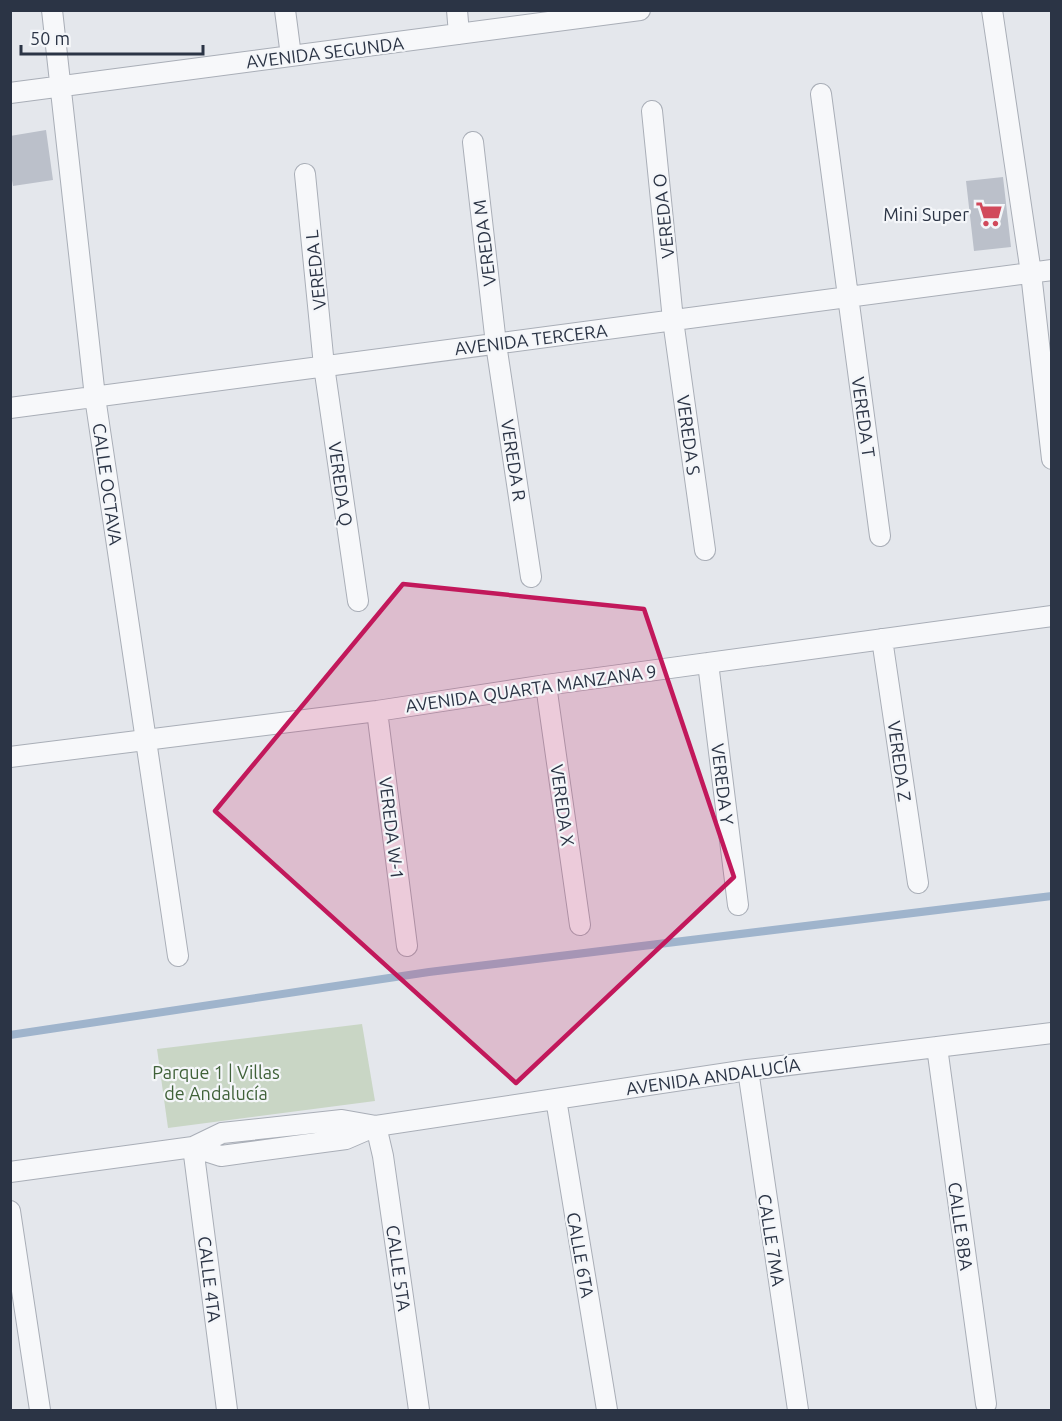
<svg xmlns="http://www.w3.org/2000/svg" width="1062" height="1421" viewBox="0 0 1062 1421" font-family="Ubuntu,sans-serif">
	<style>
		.green { fill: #c9d6c5 }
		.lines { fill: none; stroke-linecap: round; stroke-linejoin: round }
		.stream { stroke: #9fb4cc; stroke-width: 8 }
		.building { fill: #bbc0ca }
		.street-casing { stroke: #a9aeb7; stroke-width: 22 }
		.street { stroke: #f7f8fa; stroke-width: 20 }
		.marked { fill: #c2185b; fill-opacity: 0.2; stroke: #c2185b; stroke-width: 4.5; stroke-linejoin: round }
		.labels { text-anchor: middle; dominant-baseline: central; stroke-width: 4.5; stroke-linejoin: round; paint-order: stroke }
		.street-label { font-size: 18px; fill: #2b3445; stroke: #f4f6f9 }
		.poi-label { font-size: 18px; fill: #2b3445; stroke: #f4f6f9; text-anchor: end }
		.park-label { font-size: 18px; fill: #3f6138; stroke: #f4f6f9 }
	</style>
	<rect width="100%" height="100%" fill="#e4e7ec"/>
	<path class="green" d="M362,1024L375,1101L168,1128L157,1049Z"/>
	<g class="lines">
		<path class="stream" d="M10,1035L429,972L1052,896"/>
	</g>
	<path class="building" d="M46,130L53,180L13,186L10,169V136Z
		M1003,177L1011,247L974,251L966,181Z"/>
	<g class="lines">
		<defs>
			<path id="street" d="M52,10L95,397L178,956
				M285,10L291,56
				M457,10L459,34
				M992,10L1031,273L1052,459
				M10,93L640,10
				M821,94L880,536
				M652,111L673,320L705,550
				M473,142L496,344L531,577
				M305,174L324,366L358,601
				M10,408L1052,270
				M882,639L918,883
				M708,663L738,905
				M546,685L580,925
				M377,711L407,946
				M10,757L377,711L546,685L1052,616
				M937,1047L986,1404
				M748,1070L798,1410
				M556,1099L607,1410
				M376,1126L383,1156L419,1410
				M193,1147L221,1156L346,1139L376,1126L748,1070L1052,1033
				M193,1147L227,1410
				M10,1172L193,1147L222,1133L342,1120L376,1126
				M10,1211L40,1410"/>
		</defs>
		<use href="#street" class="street-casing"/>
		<use href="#street" class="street"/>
	</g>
	<path class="marked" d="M403,584L644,609L734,877L516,1083L215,811Z"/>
	<defs>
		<symbol id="supermarket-bare" viewBox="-9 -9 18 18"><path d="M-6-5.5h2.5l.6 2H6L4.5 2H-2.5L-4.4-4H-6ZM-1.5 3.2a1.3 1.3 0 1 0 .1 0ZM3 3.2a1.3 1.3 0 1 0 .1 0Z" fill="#d1495b" stroke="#f4f6f9" stroke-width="2.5" paint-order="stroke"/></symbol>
	</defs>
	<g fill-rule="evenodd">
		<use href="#supermarket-bare" x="970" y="195" width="38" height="38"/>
	</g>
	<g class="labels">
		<g class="street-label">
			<text transform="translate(325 52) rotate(-7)">AVENIDA SEGUNDA</text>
			<text transform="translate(663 216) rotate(-96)">VEREDA O</text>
			<text transform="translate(484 243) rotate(-97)">VEREDA M</text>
			<text transform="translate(315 270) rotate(-96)">VEREDA L</text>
			<text transform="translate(531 339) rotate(-7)">AVENIDA TERCERA</text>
			<text transform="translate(864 417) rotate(82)">VEREDA T</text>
			<text transform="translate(689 435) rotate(82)">VEREDA S</text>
			<text transform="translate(514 460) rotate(81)">VEREDA R</text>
			<text transform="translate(108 484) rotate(82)">CALLE OCTAVA</text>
			<text transform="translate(341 484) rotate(82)">VEREDA Q</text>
			<text transform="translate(531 688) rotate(-8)">AVENIDA QUARTA MANZANA 9</text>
			<text transform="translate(900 761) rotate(82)">VEREDA Z</text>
			<text transform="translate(723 784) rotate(83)">VEREDA Y</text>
			<text transform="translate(563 805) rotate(82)">VEREDA X</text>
			<text transform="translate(392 828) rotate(83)">VEREDA W-1</text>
			<text transform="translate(713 1076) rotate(-8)">AVENIDA ANDALUCÍA</text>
			<text transform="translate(961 1226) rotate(82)">CALLE 8BA</text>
			<text transform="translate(772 1240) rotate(81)">CALLE 7MA</text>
			<text transform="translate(581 1255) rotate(80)">CALLE 6TA</text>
			<text transform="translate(399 1268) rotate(82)">CALLE 5TA</text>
			<text transform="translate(210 1279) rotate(83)">CALLE 4TA</text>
		</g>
		<g class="poi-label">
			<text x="969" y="214">Mini Super</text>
		</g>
		<g class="park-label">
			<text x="216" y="1072">Parque 1 | Villas<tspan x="216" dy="21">de Andalucía</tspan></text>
		</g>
	</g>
	<rect width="1062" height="1421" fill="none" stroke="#2b3445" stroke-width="24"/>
	<path d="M21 45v9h182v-9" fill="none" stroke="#2b3445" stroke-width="3"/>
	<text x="30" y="45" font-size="18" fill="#2b3445" stroke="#f4f6f9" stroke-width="4.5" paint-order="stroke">50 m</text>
</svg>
